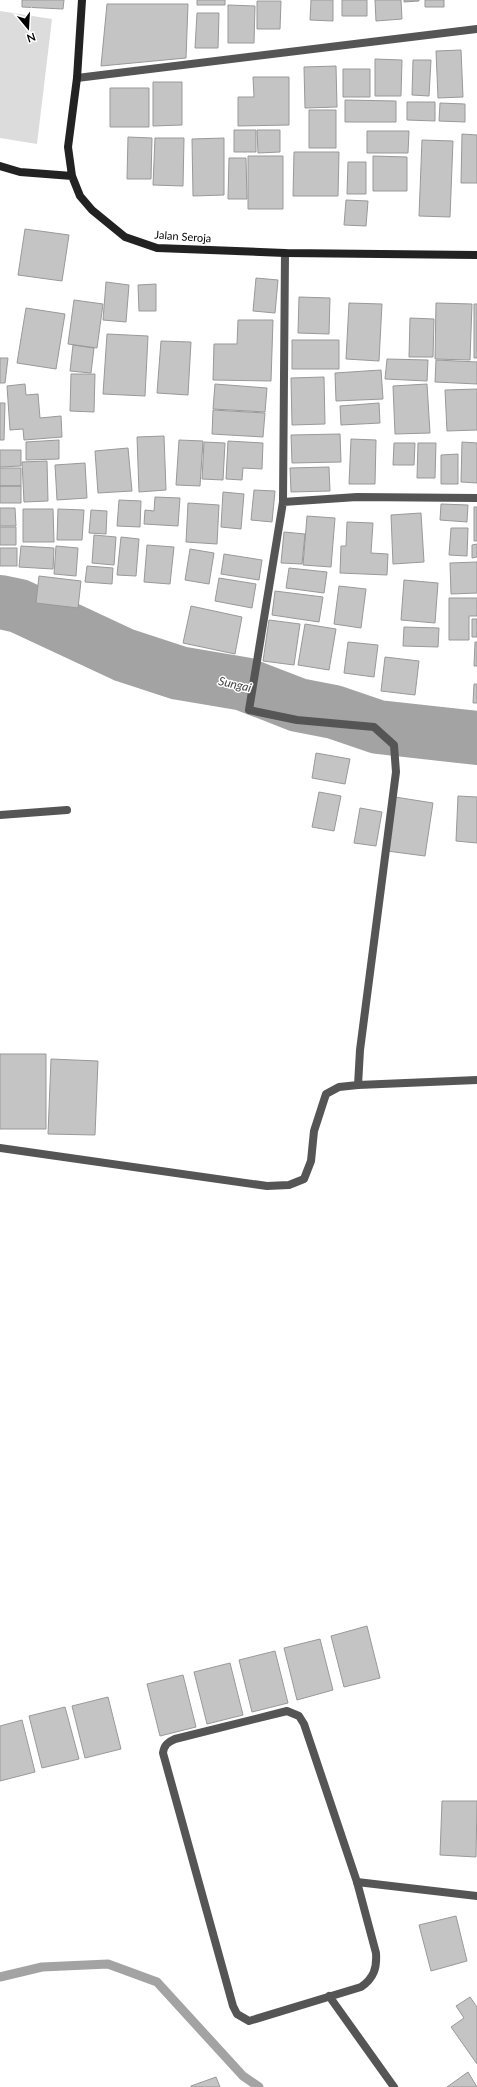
<svg xmlns="http://www.w3.org/2000/svg" width="477" height="2087" viewBox="0 0 477 2087" font-family="Lato,sans-serif">
	<style>
		.green { fill: #dcdcdc }
		.lines { fill: none; stroke-linecap: round; stroke-linejoin: round }
		.stream { stroke: #a3a3a3; stroke-width: 9 }
		.river { stroke: #a3a3a3; stroke-width: 54 }
		.building { fill: #c4c4c4; stroke: #999 }
		.lane { stroke: #555; stroke-width: 8 }
		.street { stroke: #555; stroke-width: 8 }
		.secondary { stroke: #222; stroke-width: 8 }
		.labels { text-anchor: middle; dominant-baseline: central; stroke-width: 3; stroke-linejoin: round; paint-order: stroke }
		.street-label { font-size: 11px; fill: #000; stroke: #fff }
		.water-label { font-size: 12px; font-style: italic; fill: #444; stroke: #fff }
	</style>
	<rect width="100%" height="100%" fill="#fff"/>
	<path class="green" d="M0,11L52,19L37,144L0,138Z"/>
	<g class="lines">
		<path class="stream" d="M0,1977L42,1967L108,1964L157,1982L243,2076L259,2087"/>
		<path class="river" d="M0,602L19,606L124,655L179,673L244,684L298,705L334,712L378,727L477,738"/>
	</g>
	<path class="building" d="M22,0H64L63,9L22,7Z
		M197,0H225V5H197Z
		M311,0H333V21L310,20Z
		M342,0H367V16H342Z
		M375,0H401L402,19L376,21Z
		M404,0H419V1L404,2Z
		M425,0H444V7H425Z
		M257,1H281L280,29H257Z
		M107,4H188L186,58L101,66Z
		M228,5L255,6L254,43H228Z
		M197,13H219L218,48H195Z
		M461,50L463,97L438,98L436,51Z
		M375,59L402,60L401,96H375Z
		M413,60H431L429,96L412,95Z
		M336,66L337,107L305,108L304,67Z
		M343,69H370V97H343Z
		M253,77H289V125L238,126V97H254Z
		M153,82H182V125L153,126Z
		M110,88H149V127H110Z
		M345,100L396,101V122H345Z
		M407,102H435V121L407,120Z
		M440,103L465,104V122L439,121Z
		M309,110H336V148H309Z
		M234,130H256V152H234Z
		M257,130H280V152L258,153Z
		M367,131H409L408,153H367Z
		M462,134L477,135V183H461Z
		M128,137L152,138L151,179H127Z
		M155,138H184L183,186L153,185Z
		M224,138V195L193,196L192,139Z
		M422,140L453,141L450,217L419,216Z
		M294,152H339L338,196H293Z
		M248,156H283V209H248Z
		M373,156L407,157V191H373Z
		M229,158H246L247,199H228Z
		M348,162H366V194H347Z
		M346,200L368,201L366,226L344,225Z
		M25,229L69,235L62,281L18,275Z
		M256,278L278,280L275,313L253,311Z
		M106,282L129,285L126,322L103,320Z
		M156,284V311H139L138,285Z
		M299,297L330,298L329,334L298,333Z
		M74,300L103,304L97,348L68,344Z
		M349,303L382,304L379,361L346,359Z
		M436,303L472,304L470,360L435,359Z
		M474,304H477V358H474Z
		M26,308L65,314L56,369L17,363Z
		M410,318L434,319L433,357H409Z
		M238,320H273L271,381L213,380L214,344H237Z
		M107,334L148,336L145,396L103,394Z
		M292,340H339V369H292Z
		M161,341L191,342L188,395L157,393Z
		M73,345L94,348L91,373L70,371Z
		M0,358H8L5,383H0Z
		M387,359L428,360L427,381L385,379Z
		M436,360L477,362V384L435,382Z
		M381,370L383,399L336,401L335,373Z
		M71,374H95L94,412L70,411Z
		M324,377L325,424L292,425L291,378Z
		M25,384L26,395L38,394L40,418L61,416L62,437L24,440L23,429L10,430L7,386Z
		M215,384L267,388L265,412L213,409Z
		M427,384L430,433L395,434L393,386Z
		M477,389V430L447,431L445,390Z
		M0,403H5L4,440H0Z
		M379,403L380,423L341,425L340,406Z
		M213,410L265,413L263,437L212,434Z
		M340,434L341,462L292,463L291,435Z
		M164,436L166,490L139,492L137,437Z
		M351,439L376,440L375,484H349Z
		M59,440V459L26,460V442Z
		M179,440L203,441L200,486L176,485Z
		M228,441L263,443L262,469L243,468L242,480L226,479Z
		M204,442L225,443L223,480L202,479Z
		M462,442L477,443V483L461,482Z
		M394,443H415L414,465H393Z
		M418,443H436L435,478H417Z
		M128,448L132,491L98,493L95,451Z
		M0,450H21V466L0,467Z
		M458,454V484H441V455Z
		M47,461L48,501L24,502L22,462Z
		M85,463L87,498L57,500L55,465Z
		M329,467L330,491L291,492L290,468Z
		M0,468H21V486H0Z
		M0,486H21V503H0Z
		M254,490L275,491L272,522L251,520Z
		M223,492L244,494L241,529L221,527Z
		M155,497L180,498L178,526L144,524L145,510L154,511Z
		M119,500L141,501L140,527L117,526Z
		M188,503L219,505L217,544L186,542Z
		M441,504L468,505L467,522L440,520Z
		M474,507H477V541H474Z
		M0,508H15L16,526H0Z
		M23,509H53L54,542H23Z
		M58,509L84,510L82,540H57Z
		M91,510L107,511L106,534L89,533Z
		M421,513L424,562L393,564L391,515Z
		M307,516L335,518L331,567L303,565Z
		M347,522L373,523L371,553L388,554L387,575L340,573L341,546H346Z
		M0,527H16V545H0Z
		M451,528H468L467,556L449,555Z
		M284,532L305,534L302,564L281,563Z
		M94,535L116,537L114,565L92,563Z
		M121,537L139,539L136,576L117,575Z
		M477,544V557L472,558V545Z
		M147,545L174,547L170,584L144,582Z
		M21,546L54,548L53,569L19,567Z
		M56,546L78,548L76,576L54,574Z
		M0,548H17V566H0Z
		M190,549L214,553L209,584L185,580Z
		M224,554L262,560L259,580L221,574Z
		M477,562V593L451,594L450,563Z
		M87,566L113,568L112,584L85,582Z
		M289,568L327,572L324,593L286,588Z
		M39,576L81,581L78,608L36,603Z
		M219,578L256,584L252,608L215,601Z
		M404,580L438,583L435,623L401,620Z
		M339,586L366,589L361,628L334,624Z
		M275,591L323,597L319,622L272,615Z
		M449,598H477V616H469V640H449Z
		M191,606L242,617L235,654L183,643Z
		M472,619H477V637H472Z
		M269,620L300,624L294,665L263,661Z
		M305,624L336,629L329,670L298,665Z
		M404,627L439,628L438,647L403,646Z
		M348,642L378,645L374,677L344,673Z
		M475,642H477V666H474Z
		M385,657L419,661L415,695L381,691Z
		M474,684H477V703H473Z
		M316,753L350,759L345,784L312,778Z
		M319,792L341,796L334,831L312,827Z
		M458,796L477,797V843L456,841Z
		M395,797L433,803L425,856L387,851Z
		M360,808L382,812L376,846L354,843Z
		M0,1054H46V1129H0Z
		M51,1059L98,1061L95,1135L48,1134Z
		M367,1626L380,1678L344,1687L331,1636Z
		M320,1639L333,1690L297,1700L284,1648Z
		M275,1651L288,1703L252,1712L239,1660Z
		M230,1663L243,1715L207,1724L194,1672Z
		M183,1675L196,1727L160,1736L147,1684Z
		M108,1697L121,1749L85,1758L72,1706Z
		M65,1707L79,1759L42,1768L29,1716Z
		M22,1720L35,1772L0,1781V1726Z
		M442,1801H477L476,1857L440,1855Z
		M456,1916L467,1961L431,1971L419,1925Z
		M470,1997L477,2007V2064L451,2027L464,2018L456,2006Z
		M468,2072L477,2087H447Z
		M216,2077L220,2087H191V2086Z"/>
	<g class="lines">
		<path class="lane" d="M287,1711L299,1716L304,1724L357,1882L376,1953C377,1968 374,1978 361,1987L249,2021L237,2014L233,2006L163,1753C164,1745 168,1742 175,1739Z
			M329,1996L394,2087"/>
		<path class="street" d="M77,78L477,29
			M285,253L283,502L249,710L297,720L374,727L394,745L396,772L360,1050L358,1085
			M283,502L357,497L477,498
			M0,815L67,810
			M0,1148L267,1186L289,1185L304,1179L311,1161L314,1131L326,1094L339,1087L358,1085L477,1080
			M357,1882L477,1896"/>
		<path class="secondary" d="M82,0L77,78L68,147L72,176L80,196L92,210L125,237L157,248L285,253L477,255
			M0,166L20,172L72,176"/>
	</g>
	<g class="labels">
		<g class="street-label">
			<text transform="translate(183 236) rotate(4)">Jalan Seroja</text>
		</g>
		<g class="water-label">
			<text transform="translate(235 684) rotate(13)">Sungai</text>
		</g>
	</g>
	<g transform="translate(28 28) rotate(162)" stroke="#ffffff" stroke-width="3" paint-order="stroke">
	<path d="M0-3L7 15L0 10L-7 15Z" fill="#000000"/>
	<text y="-6" font-size="11" font-weight="bold" text-anchor="middle" fill="#000000">N</text>
	</g>
</svg>
